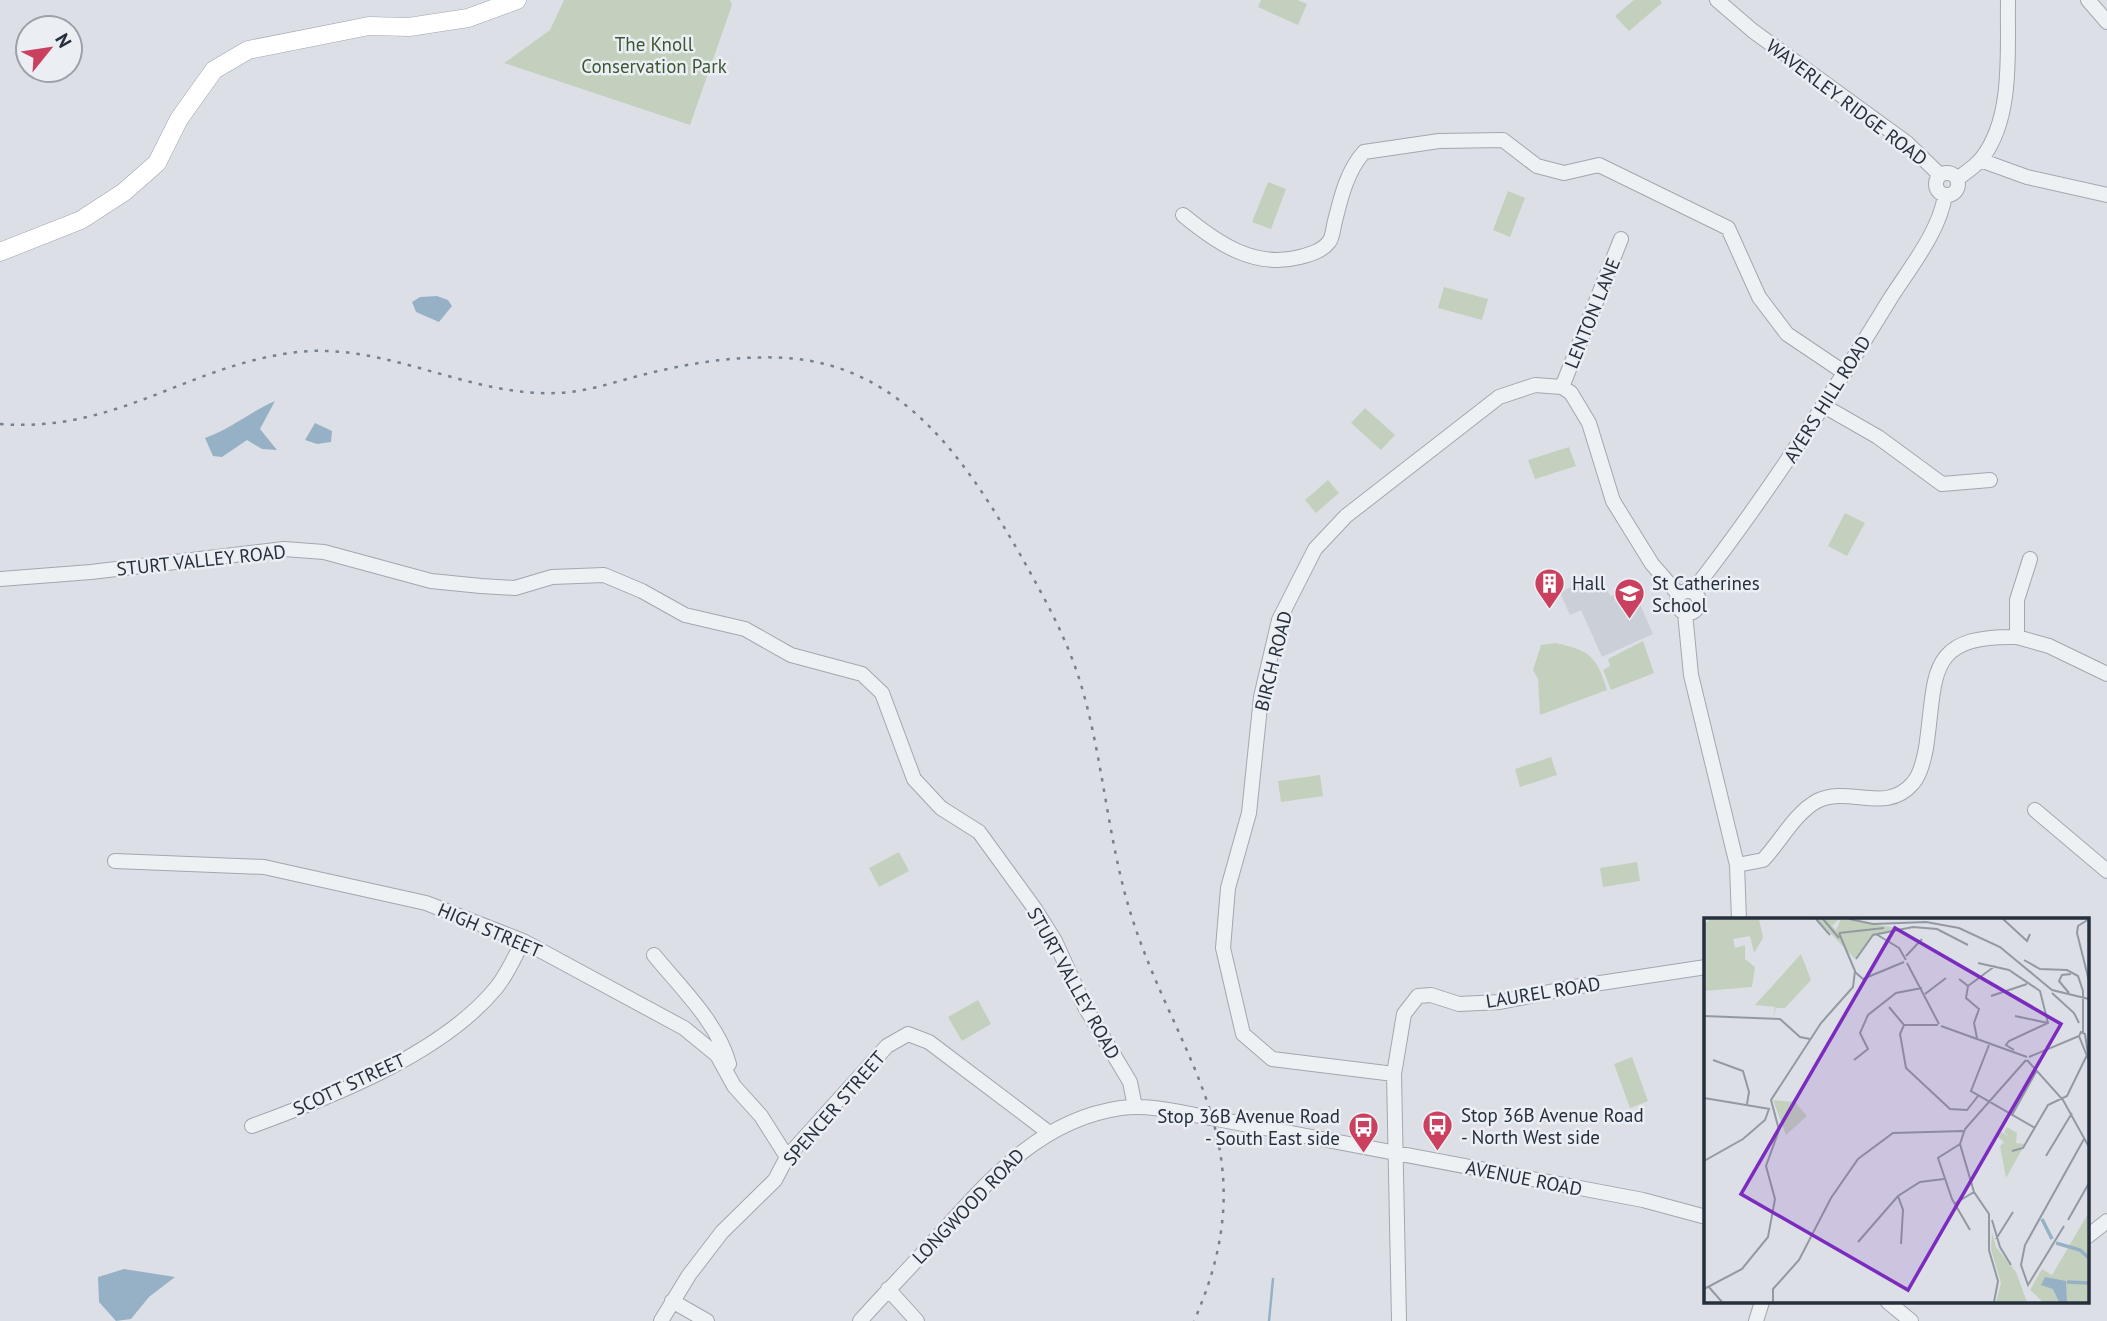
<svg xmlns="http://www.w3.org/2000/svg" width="2107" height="1321" viewBox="0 0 2107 1321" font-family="'PT Sans',sans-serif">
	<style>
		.built { fill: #cacfd8 }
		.green { fill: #c3d0bd }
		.water { fill: #96b1c6 }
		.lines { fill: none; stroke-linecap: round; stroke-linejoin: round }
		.stream { stroke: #96b1c6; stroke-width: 2.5 }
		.minor-casing { stroke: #a2a7b0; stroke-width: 16 }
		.major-casing { stroke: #9ba5b1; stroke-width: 19 }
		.minor { stroke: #eef1f4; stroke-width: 14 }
		.major { stroke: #fff; stroke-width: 18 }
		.rail { stroke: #75818f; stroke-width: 2.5; stroke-dasharray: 3.5 7; stroke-linecap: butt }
		.minor-bridge-casing { stroke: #a2a7b0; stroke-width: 16; stroke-linecap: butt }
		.minor-bridge { stroke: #eef1f4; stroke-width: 14 }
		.labels { text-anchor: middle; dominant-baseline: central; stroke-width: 5; stroke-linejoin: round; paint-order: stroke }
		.park-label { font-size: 19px; fill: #3c5733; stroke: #ebeff4 }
		.street-label { font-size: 19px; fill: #262f3c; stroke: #ebeff4 }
		.poi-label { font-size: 19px; fill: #262f3c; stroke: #ebeff4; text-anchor: start }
		.inset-river { fill: none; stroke: #96b1c6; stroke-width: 3.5 }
		.inset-road { fill: none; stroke: #9399a2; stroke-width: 2 }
		.view { fill: #7b2cbf; fill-opacity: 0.15; stroke: #7b2cbf; stroke-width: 3.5 }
		.inset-edge { fill: none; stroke: #262f3c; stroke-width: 3.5 }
	</style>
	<rect width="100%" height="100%" fill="#dce0e6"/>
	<path class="built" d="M1600,574L1610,596L1621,592L1624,600L1636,595L1653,634L1602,657L1581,610L1570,615L1560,592Z"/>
	<path class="green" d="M564,0H730L732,5L690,125L504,63L550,30Z
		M1261,0H1297L1307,4L1298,25L1258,7Z
		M1634,0H1660L1662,3L1629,31L1615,16Z
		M1268,182L1286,189L1271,229L1252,222Z
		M1508,191L1525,198L1510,237L1493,230Z
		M1444,287L1488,299L1482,320L1438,308Z
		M1365,408L1395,435L1381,450L1351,423Z
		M1569,447L1576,466L1535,479L1528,460Z
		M1328,480L1339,493L1316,513L1305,500Z
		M1845,513L1865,523L1847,556L1828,546Z
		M1643,641L1654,673L1611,690L1603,670L1610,666L1608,659Z
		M1555,643C1590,650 1597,657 1607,690L1540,715L1538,679L1533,670L1541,645Z
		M1551,757L1557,775L1520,787L1515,769Z
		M1320,775L1323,796L1281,802L1278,781Z
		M899,852L909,871L879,887L869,868Z
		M1637,862L1640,881L1603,887L1600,868Z
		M978,1000L991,1024L962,1041L948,1017Z
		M1632,1057L1648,1101L1630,1108L1614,1064Z"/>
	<path class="water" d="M437,296L448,300L452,306L439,322L416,312L412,302L420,297Z
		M275,401L260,429L277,450L262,449L247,440L222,457L213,456L205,438C231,429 250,412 275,401Z
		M315,423L332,431L331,442L317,444L305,440Z
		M124,1269L175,1277L149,1297L131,1319L116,1321L99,1302L98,1277Z"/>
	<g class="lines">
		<path class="stream" d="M1269,1321L1273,1279"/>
		<defs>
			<path id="minor" d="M1717,0L1753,31L1907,143L1940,175
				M2088,0L2107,22
				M1980,160L2027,177L2107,195
				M1936 184a11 11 0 1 1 22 0a11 11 0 1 1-22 0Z
				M1957,179C1965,173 1976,166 1982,158C2014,117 2007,49 2008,0
				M1183,215C1217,243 1254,269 1300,257C1311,254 1322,251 1329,242C1333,237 1333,228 1335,221C1341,197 1347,171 1364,152L1439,141L1503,140L1537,166L1564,173L1599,165L1728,228L1759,297L1787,334L1845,373
				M1562,387L1621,239
				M1824,406L1878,437L1942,484L1990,480
				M0,579L91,572L284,549L324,552L431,581L481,586L515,588L552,577L604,575L642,591L685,615L745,629L791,655L862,674L882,693L914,779L941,808L979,832L1035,909L1055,941L1085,1007L1130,1082L1135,1107
				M1677 602a11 11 0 1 1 22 0a11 11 0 1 1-22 0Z
				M1692,592C1766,497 1827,402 1890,299C1909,269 1940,231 1945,195
				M1685,613L1691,675L1737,865L1739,920
				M2017,637L2049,646L2107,674
				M2035,810L2107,871
				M115,861L264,867L426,903L523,941L684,1028L717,1055L734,1086L761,1116L787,1157
				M1737,865L1763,860C1781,841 1794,814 1817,801C1849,785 1886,815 1913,783C1921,774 1924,759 1926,748C1937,676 1924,635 2017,637V600L2030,559
				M654,955C680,987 718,1023 729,1064
				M1394,1074L1272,1059L1243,1034L1223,948L1228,888L1249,813L1261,697L1279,620L1315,549L1346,516L1499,397L1535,385L1562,387L1571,393L1589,423L1613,501L1652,564L1679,595
				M1233,1122L1643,1200L1706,1217
				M252,1126C331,1097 442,1054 496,988C507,975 515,956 523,941
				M2088,1236L2107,1221
				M888,1289L917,1321
				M672,1301L707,1321
				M1888,1302L1911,1321
				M661,1321L689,1275L722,1232L775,1180L787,1157L887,1046L908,1034L929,1042L1048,1132
				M860,1321C884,1294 909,1269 933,1242C986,1184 1037,1120 1121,1108C1150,1104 1182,1113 1211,1118
				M1399,1321L1394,1074L1404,1014L1418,996L1431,995L1459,1004L1500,1002L1574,987L1706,967
				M1756,1321L1762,1302"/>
			<path id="major" d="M0,252L81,220L124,192L157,163L179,119L214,70L248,50L369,26L409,27L468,18L517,0"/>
		</defs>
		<use href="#minor" class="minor-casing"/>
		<use href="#major" class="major-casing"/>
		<use href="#minor" class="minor"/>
		<use href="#major" class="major"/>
		<path class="rail" d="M0,424C115,433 184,368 290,353C382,339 466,397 557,393C587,392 614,382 642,375C689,363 738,355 787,358C905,366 968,464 1021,556C1045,599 1068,640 1082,688C1100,750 1106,815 1121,878C1161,1049 1278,1132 1194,1321"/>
		<defs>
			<path id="minor-bridge" d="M1211,1118L1233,1122"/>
		</defs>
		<use href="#minor-bridge" class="minor-bridge-casing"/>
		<use href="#minor-bridge" class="minor-bridge"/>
	</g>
	<defs>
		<symbol id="building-pin" viewBox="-11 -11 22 30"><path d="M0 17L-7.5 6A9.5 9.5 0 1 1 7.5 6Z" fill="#cb405e" stroke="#ebeff4"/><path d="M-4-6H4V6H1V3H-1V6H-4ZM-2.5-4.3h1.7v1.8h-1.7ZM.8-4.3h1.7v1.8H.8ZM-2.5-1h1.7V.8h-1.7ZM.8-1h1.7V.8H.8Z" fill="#fff"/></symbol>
		<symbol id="school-pin" viewBox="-11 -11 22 30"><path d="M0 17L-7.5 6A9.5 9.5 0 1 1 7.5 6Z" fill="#cb405e" stroke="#ebeff4"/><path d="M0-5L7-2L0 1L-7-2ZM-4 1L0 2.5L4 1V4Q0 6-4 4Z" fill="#fff"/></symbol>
		<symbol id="bus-pin" viewBox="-11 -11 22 30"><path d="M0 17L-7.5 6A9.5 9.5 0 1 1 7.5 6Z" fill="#cb405e" stroke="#ebeff4"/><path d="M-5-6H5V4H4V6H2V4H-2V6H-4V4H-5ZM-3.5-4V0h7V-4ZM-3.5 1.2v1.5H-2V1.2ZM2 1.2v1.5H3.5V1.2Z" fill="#fff"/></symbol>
	</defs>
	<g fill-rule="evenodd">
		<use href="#building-pin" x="1532" y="566" width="35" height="47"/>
		<use href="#school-pin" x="1612" y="576" width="35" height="47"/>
		<use href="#bus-pin" x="1420" y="1108" width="35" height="47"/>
		<use href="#bus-pin" x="1346" y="1110" width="35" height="47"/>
	</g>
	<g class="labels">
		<g class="park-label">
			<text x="654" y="44">The Knoll<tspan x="654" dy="22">Conservation Park</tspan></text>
		</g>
		<g class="street-label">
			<text transform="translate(1847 102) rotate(37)">WAVERLEY RIDGE ROAD</text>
			<text transform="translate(1592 313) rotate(-68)">LENTON LANE</text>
			<text transform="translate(1827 399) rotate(-58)">AYERS HILL ROAD</text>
			<text transform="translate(201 560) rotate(-6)">STURT VALLEY ROAD</text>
			<text transform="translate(1273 661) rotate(-76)">BIRCH ROAD</text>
			<text transform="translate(490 930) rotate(23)">HIGH STREET</text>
			<text transform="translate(1074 983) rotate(61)">STURT VALLEY ROAD</text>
			<text transform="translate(1543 992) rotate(-9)">LAUREL ROAD</text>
			<text transform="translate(349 1084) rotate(-25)">SCOTT STREET</text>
			<text transform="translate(834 1108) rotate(-49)">SPENCER STREET</text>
			<text transform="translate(1524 1178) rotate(11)">AVENUE ROAD</text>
			<text transform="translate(968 1206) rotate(-46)">LONGWOOD ROAD</text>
		</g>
		<g class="poi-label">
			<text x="1572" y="583">Hall</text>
			<text x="1652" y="583">St Catherines<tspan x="1652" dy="22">School</tspan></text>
			<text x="1461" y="1115">Stop 36B Avenue Road<tspan x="1461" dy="22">- North West side</tspan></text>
			<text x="1340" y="1116" text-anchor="end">Stop 36B Avenue Road<tspan x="1340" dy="22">- South East side</tspan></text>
		</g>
	</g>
	<g transform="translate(1704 918)">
		<rect width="385" height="385" fill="#dce0e6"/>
		<path d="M6,1H55L59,20L50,35L46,18L29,21L31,30L41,27V41L51,49L48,69L0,73V7ZM113,1H135L128,8L132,12L137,1L201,11L169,17L151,41ZM97,36L107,62L81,90H72L69,100L71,89L51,87ZM69,182L91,184L103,198L82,217ZM303,209L313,215L312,225L321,226L302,260L296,228L300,224L294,219L298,214L305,219L300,214ZM385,294V384H339L326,372L338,351L348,357ZM288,314L292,329L312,354L323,384H292L297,365L287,331Z" fill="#c3d0bd"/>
		<path d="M341,359L362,363L363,384H355L349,371L337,367Z" fill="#96b1c6"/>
		<path class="inset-river" d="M338,301L348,321M352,325L376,332L385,340M363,364L384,365"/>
		<path class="inset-road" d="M112,1L126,17M119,1L135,20M145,1L169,6L222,4L255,10L296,29L348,72L385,81M299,1L323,23L326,16M385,1L374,8L373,15L385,63M135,15L180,10M172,16L195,30L202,42M202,38L218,21M152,41L169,17L209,9L233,11L264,27M320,42L336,51L363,52L374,58L379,73V114M203,45L235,106M274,45L305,52L336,73L344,105L305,123L302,127L310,132M151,54L159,61L200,44M255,61L264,68L262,80L275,91L270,105L273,120M264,68L291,48M348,75L370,95L375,105M365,75L355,63L358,57L367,56M221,76L242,60M287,78L323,66M185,89L200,107M0,98L76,101L96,119L106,121M311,98L344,105M234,107H200L196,116L202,150L246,191L263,192L274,178M237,108L323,139M377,114L381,116L385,143L375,118ZM285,127L267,173L331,210M325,139L375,118M9,142L39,153L45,174L43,186M150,142L164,131L156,115L164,97L192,75L218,70M323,142L359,182L385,229M0,180L66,191M308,197L333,152M256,226L234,240L248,281L266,312M308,233L319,230L344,187L363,178L383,137M342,238L368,195M0,243L39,221L61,202L65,191M194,278L199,292L197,326M250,286L270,274M288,302L296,329L307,347M364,302L385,265M360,308L324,367L317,347L321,327L380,221M292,321L309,294M154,324L194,278L216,264L240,261M4,368L18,384M0,371L38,351L64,319L71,281L62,248L75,212L67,182L117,105L149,69L151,53L135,15M69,384V371L95,342L127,280L154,241L189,215L259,213M290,384L294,363L285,332V296L270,274L256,226L261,211L322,142"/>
		<path class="view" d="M191,10L357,106L204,372L37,276Z"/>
		<rect width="385" height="385" class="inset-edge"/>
	</g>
	<g transform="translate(49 49) rotate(60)"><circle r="33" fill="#ebeff4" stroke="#9ca2aa" stroke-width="2"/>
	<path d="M0-5L12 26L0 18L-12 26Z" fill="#cb405e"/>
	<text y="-10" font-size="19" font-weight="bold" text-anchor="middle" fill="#262f3c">N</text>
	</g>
</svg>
